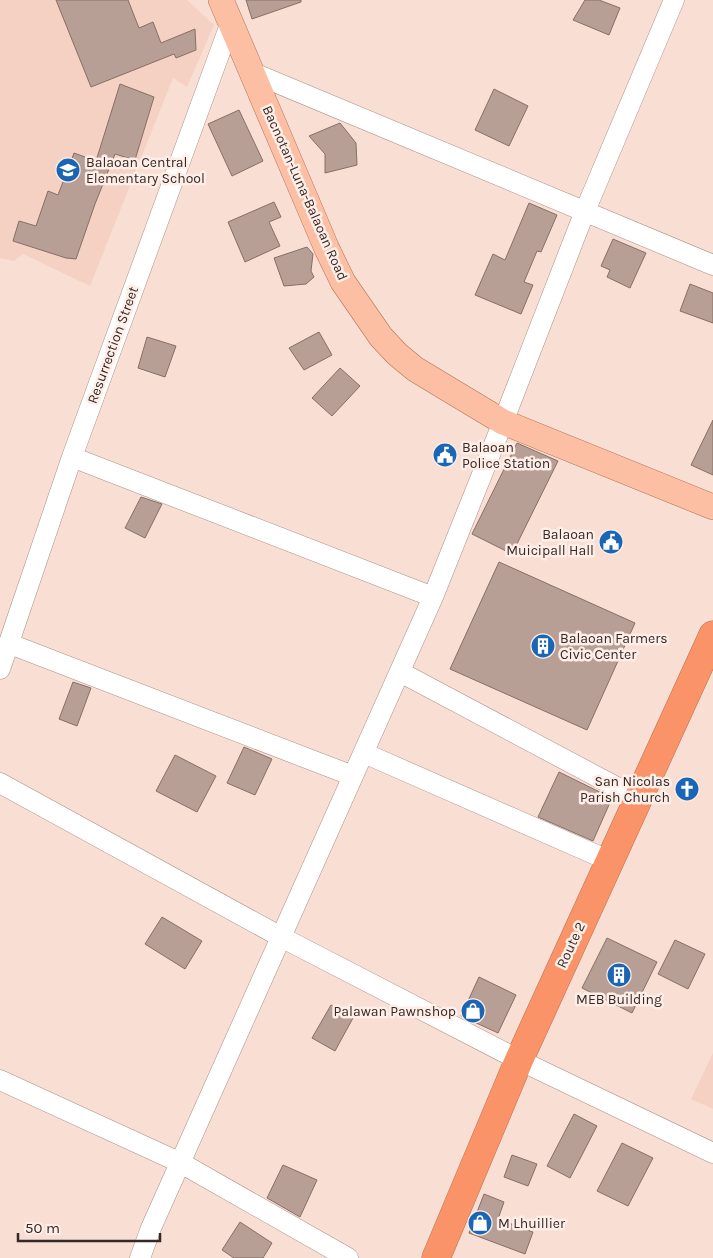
<svg xmlns="http://www.w3.org/2000/svg" width="713" height="1258" viewBox="0 0 713 1258" font-family="Karla,sans-serif">
	<style>
		.built { fill: #f4d1c3 }
		.building { fill: #b89f95; stroke: #876f66 }
		.lines { fill: none; stroke-linecap: round; stroke-linejoin: round }
		.minor-casing { stroke: #aa9187; stroke-width: 21 }
		.major-casing { stroke: #b56f51; stroke-width: 26 }
		.highway-casing { stroke: #b56f51; stroke-width: 29 }
		.minor { stroke: #fff; stroke-width: 20 }
		.major { stroke: #fcbfa4; stroke-width: 25 }
		.highway { stroke: #fa9468; stroke-width: 28 }
		.labels { text-anchor: middle; dominant-baseline: central; stroke-width: 5; stroke-linejoin: round; paint-order: stroke }
		.poi-label { font-size: 14px; fill: #342925; stroke: #feeee7; text-anchor: start }
		.street-label { font-size: 14px; fill: #342925; stroke: #feeee7 }
	</style>
	<rect width="100%" height="100%" fill="#f9ded3"/>
	<path class="built" d="M0,0H187L214,25L187,87L173,78L90,286L23,254L14,261L0,258Z
		M713,1053V1109L691,1099Z"/>
	<path class="building" d="M56,0H128L139,28L153,22L161,43L195,29L196,50L176,58L174,54L91,87Z
		M246,0H301V2L252,19Z
		M585,0H599L620,8L609,35L573,20Z
		M120,84L154,97L135,160L115,154L95,204L76,259L66,258L13,241L19,221L36,226L48,191L58,195L74,153L96,161Z
		M494,89L528,106L509,146L475,130Z
		M239,110L263,161L232,176L208,124Z
		M340,123L356,143L357,165L325,173V154L309,136Z
		M274,202L281,217L269,222L280,246L245,262L228,222Z
		M529,203L557,215L541,252L537,251L524,282L533,285L521,314L475,295L493,254L505,260Z
		M613,239L646,253L630,288L607,277L610,270L601,266Z
		M307,247L313,254L311,271L314,277L306,284L284,286L274,258Z
		M690,284L713,293V323L680,311Z
		M319,332L332,355L304,370L289,348Z
		M147,337L176,346L165,377L138,368Z
		M340,368L360,386L332,416L312,398Z
		M713,420V475L691,465Z
		M517,443L558,461L512,554L472,534Z
		M141,497L162,504L145,538L125,528Z
		M499,562L635,623L587,730L450,669Z
		M73,682L91,688L77,726L59,719Z
		M244,747L272,759L255,795L227,783Z
		M175,755L216,776L197,812L156,791Z
		M559,772L612,798L593,841L538,817Z
		M162,917L202,941L185,969L145,944Z
		M607,938L657,962L632,1013L582,988Z
		M675,940L705,954L688,989L658,974Z
		M479,977L516,995L498,1033L461,1016Z
		M331,1005L353,1018L335,1051L312,1038Z
		M574,1114L597,1126L570,1178L547,1166Z
		M622,1143L653,1158L628,1206L597,1191Z
		M512,1155L537,1164L528,1186L504,1177Z
		M283,1165L317,1180L300,1217L267,1198Z
		M484,1194L504,1202L498,1219L533,1232L525,1254L469,1233Z
		M240,1222L272,1243L263,1258H234L222,1250Z"/>
	<g class="lines">
		<defs>
			<path id="minor" d="M251,72L713,265
				M72,457L433,597
				M10,644L353,776
				M0,669L72,457L231,22
				M400,672L639,799
				M364,753L610,861
				M0,783L281,937L519,1060L713,1153
				M0,1080L181,1163L348,1258
				M140,1258L151,1228L433,597L503,422L585,211L674,0"/>
			<path id="major" d="M221,0L327,249L343,282L381,337L397,354L415,369L503,422L713,507"/>
			<path id="highway" d="M436,1258L519,1060L713,635"/>
		</defs>
		<use href="#minor" class="minor-casing"/>
		<use href="#major" class="major-casing"/>
		<use href="#highway" class="highway-casing"/>
		<use href="#minor" class="minor"/>
		<use href="#major" class="major"/>
		<use href="#highway" class="highway"/>
	</g>
	<defs>
		<symbol id="school-disc" viewBox="-11 -11 22 22"><circle r="9.5" fill="#1a66b5" stroke="#feeee7"/><path d="M0-5L7-2L0 1L-7-2ZM-4 1L0 2.5L4 1V4Q0 6-4 4Z" fill="#fff"/></symbol>
		<symbol id="civic-disc" viewBox="-11 -11 22 22"><circle r="9.5" fill="#1a66b5" stroke="#feeee7"/><path d="M-.6-6.5H3V-4.5H.6V-3L4-1V1h2V6H-6V1h2V-1L-.6-3ZM-1.2 2.5V6h2.4V2.5Z" fill="#fff"/></symbol>
		<symbol id="building-disc" viewBox="-11 -11 22 22"><circle r="9.5" fill="#1a66b5" stroke="#feeee7"/><path d="M-4-6H4V6H1V3H-1V6H-4ZM-2.5-4.3h1.7v1.8h-1.7ZM.8-4.3h1.7v1.8H.8ZM-2.5-1h1.7V.8h-1.7ZM.8-1h1.7V.8H.8Z" fill="#fff"/></symbol>
		<symbol id="church-disc" viewBox="-11 -11 22 22"><circle r="9.5" fill="#1a66b5" stroke="#feeee7"/><path d="M-1.2-6h2.4v3.5h3.3v2.4h-3.3V6h-2.4V-.1h-3.3v-2.4h3.3Z" fill="#fff"/></symbol>
		<symbol id="shop-disc" viewBox="-11 -11 22 22"><circle r="9.5" fill="#1a66b5" stroke="#feeee7"/><path d="M-5-2.5h2.3a2.7 3.5 0 0 1 5.4 0H5L5.5 6h-11ZM-1.5-2.5h3a1.5 2.3 0 0 0-3 0Z" fill="#fff"/></symbol>
	</defs>
	<g fill-rule="evenodd">
		<use href="#school-disc" x="54" y="156" width="28" height="28"/>
		<use href="#civic-disc" x="431" y="441" width="28" height="28"/>
		<use href="#civic-disc" x="597" y="528" width="28" height="28"/>
		<use href="#building-disc" x="529" y="632" width="28" height="28"/>
		<use href="#church-disc" x="673" y="775" width="28" height="28"/>
		<use href="#building-disc" x="605" y="961" width="28" height="28"/>
		<use href="#shop-disc" x="459" y="997" width="28" height="28"/>
		<use href="#shop-disc" x="466" y="1209" width="28" height="28"/>
	</g>
	<g class="labels">
		<g class="poi-label">
			<text x="86" y="162">Balaoan Central<tspan x="86" dy="16">Elementary School</tspan></text>
			<text x="462" y="447">Balaoan<tspan x="462" dy="16">Police Station</tspan></text>
			<text x="594" y="534" text-anchor="end">Balaoan<tspan x="594" dy="16">Muicipall Hall</tspan></text>
			<text x="560" y="638">Balaoan Farmers<tspan x="560" dy="16">Civic Center</tspan></text>
			<text x="670" y="781" text-anchor="end">San Nicolas<tspan x="670" dy="16">Parish Church</tspan></text>
			<text x="619" y="999" text-anchor="middle">MEB Building</text>
			<text x="456" y="1011" text-anchor="end">Palawan Pawnshop</text>
			<text x="498" y="1223">M Lhuillier</text>
		</g>
		<g class="street-label">
			<text transform="translate(305 193) rotate(66)">Bacnotan-Luna-Balaoan Road</text>
			<text transform="translate(113 345) rotate(-70)">Resurrection Street</text>
			<text transform="translate(571 945) rotate(-65)">Route 2</text>
		</g>
	</g>
	<path d="M18 1233v8h142v-8" fill="none" stroke="#342925" stroke-width="2.5"/>
	<text x="25" y="1233" font-size="15" fill="#342925" stroke="#feeee7" stroke-width="4" paint-order="stroke">50 m</text>
</svg>
